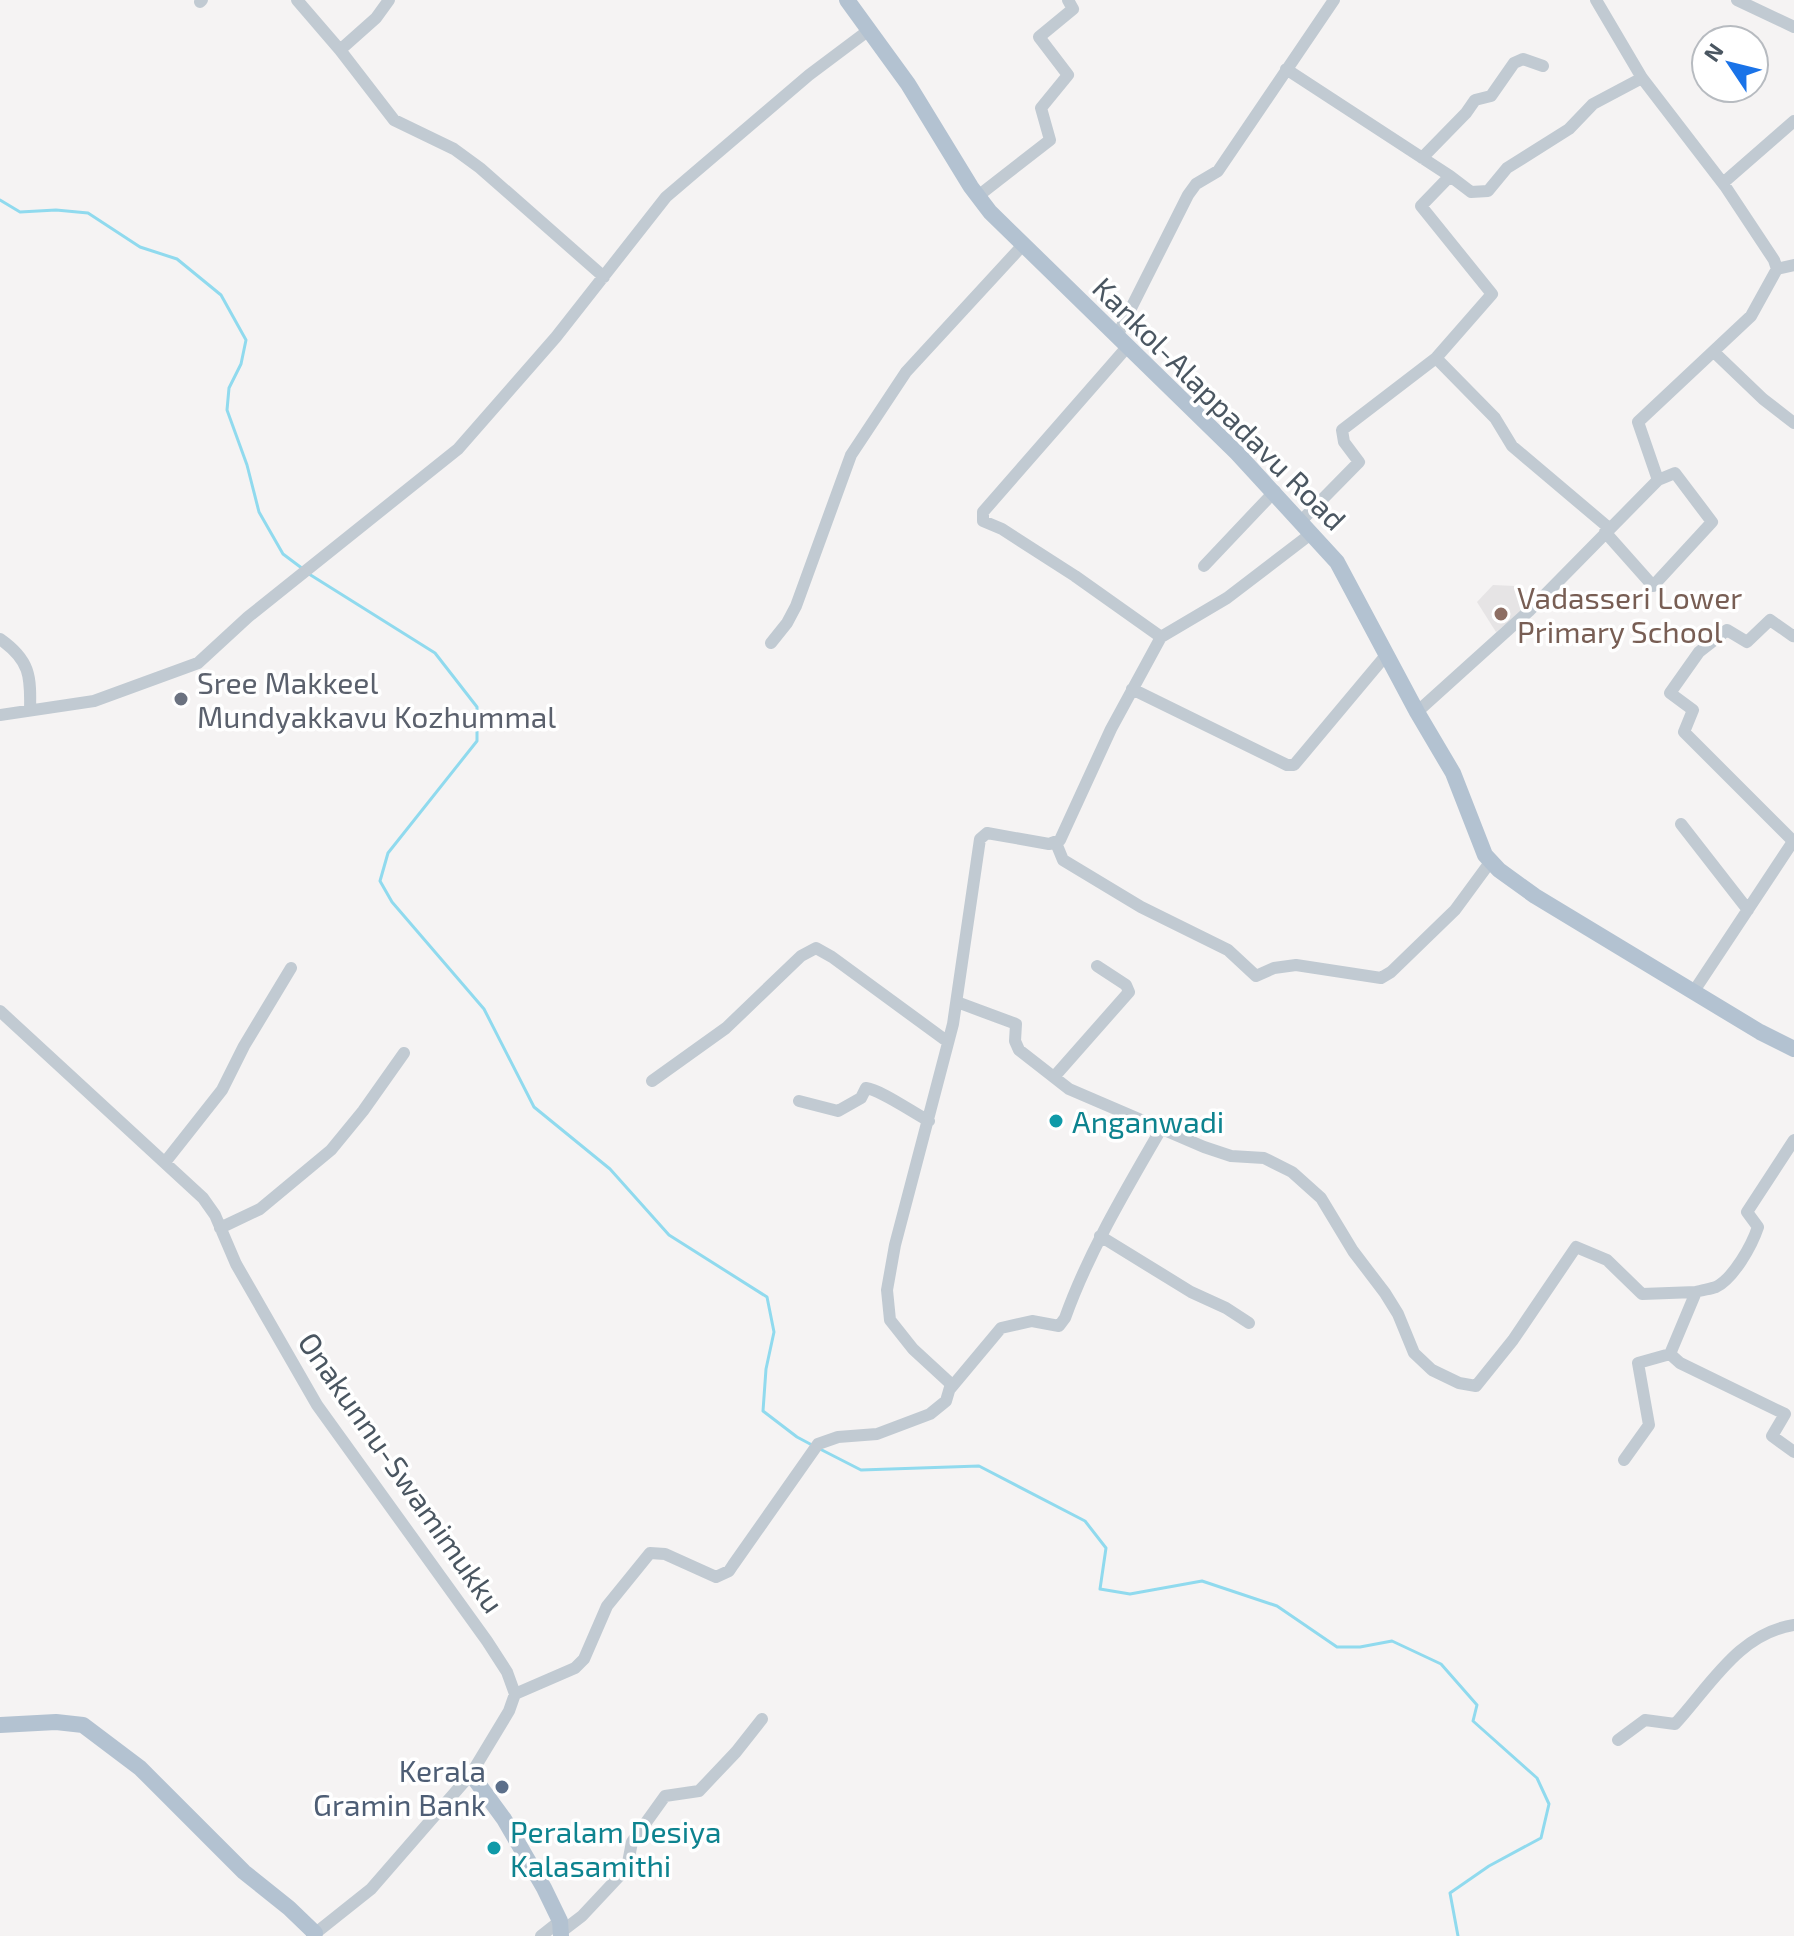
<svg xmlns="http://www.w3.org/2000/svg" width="1794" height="1936" viewBox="0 0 1794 1936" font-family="'Exo 2',sans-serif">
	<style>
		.education { fill: #e6e4e5 }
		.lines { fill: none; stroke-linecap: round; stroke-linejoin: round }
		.stream { stroke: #90daee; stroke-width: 3 }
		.minor { stroke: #c1cad2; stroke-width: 12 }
		.major { stroke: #b3c2d1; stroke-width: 16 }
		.education-dot { fill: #8d6e63; stroke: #fff; stroke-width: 3 }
		.worship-dot { fill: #6b7280; stroke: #fff; stroke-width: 3 }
		.culture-dot { fill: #0f9aa8; stroke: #fff; stroke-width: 3 }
		.service-dot { fill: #5c6f8a; stroke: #fff; stroke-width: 3 }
		.labels { text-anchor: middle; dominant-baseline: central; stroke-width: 7; stroke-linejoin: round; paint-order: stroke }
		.street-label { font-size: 30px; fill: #4a5661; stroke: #fff }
		.education-label { font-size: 30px; fill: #785e54; stroke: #fff; text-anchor: start }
		.worship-label { font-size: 30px; fill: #5b616d; stroke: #fff; text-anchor: start }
		.culture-label { font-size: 30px; fill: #0d838f; stroke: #fff; text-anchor: start }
		.service-label { font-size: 30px; fill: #4e5e75; stroke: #fff; text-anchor: end }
	</style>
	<rect width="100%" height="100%" fill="#f5f3f3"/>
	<path class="education" d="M1493,585L1515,586L1527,607L1496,632L1477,602Z"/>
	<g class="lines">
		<path class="stream" d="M0,200L20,212L56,210L88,213L140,247L177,259L221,295L246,340L241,364L229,388L227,410L247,465L259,512L283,554L303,569
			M309,574L435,653L477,707V741L388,853L380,881L392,902L484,1009L534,1107L610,1169L669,1235L767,1297L774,1332L766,1369L763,1411L797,1437L812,1445
			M818,1448L861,1470L979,1466L1085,1521L1106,1548L1100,1589L1130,1594L1202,1581L1277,1606L1337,1647H1360L1392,1641L1441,1664L1477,1705L1473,1721L1537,1778L1549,1804L1541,1838L1489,1866L1450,1893L1458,1936"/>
		<path class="minor" d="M297,0L340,50L376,18L389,0
			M1737,0L1794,27
			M200,2L202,0
			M340,50L394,120L454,149L480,168L604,277
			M1286,69L1450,176
			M1422,158L1466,113L1475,100L1491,96L1514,63L1523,59L1543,66
			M1723,183L1794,121
			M978,196L1050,140L1041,108L1068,75L1039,37L1073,9L1068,0
			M1777,269L1794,265
			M1117,336L1188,195L1196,184L1218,171L1334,0
			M1128,346L983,512V521L1002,529L1075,576L1161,637
			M1715,353L1763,399L1794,423
			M1436,358L1492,294L1421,206L1450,176L1471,192L1488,191L1507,168L1569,129L1593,104L1642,78
			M1301,521L1359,462L1344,442L1342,430L1436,358L1495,418L1512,446L1609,528
			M1605,532L1653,586L1712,522L1675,473L1658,480
			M1204,566L1275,491
			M0,639C30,660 31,676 30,710
			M771,643L787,623L796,606L851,455L906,372L1022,246
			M1132,689L1287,765H1294L1387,654
			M1417,712L1529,611L1658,480L1638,422L1751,316L1777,269L1774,260L1725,186L1642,78L1596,0
			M0,715L94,701L198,663L248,617L458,449L556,337L666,197L809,75L869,30
			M1681,824L1748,910
			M1793,841L1684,732L1693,710L1670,693L1699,652L1727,630L1747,642L1770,620L1793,636L1794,635
			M1056,843L1063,860L1141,907L1228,950L1256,976L1274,968L1296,965L1381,978L1391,972L1455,910L1491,861
			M1694,991L1794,840
			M957,1002L1016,1024L1015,1041L1019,1050L1069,1089L1204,1147L1231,1156L1264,1158L1292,1172L1321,1198L1353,1251L1385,1293L1398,1314L1414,1353L1432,1370L1459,1383L1476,1386L1513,1340L1576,1247L1607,1260L1642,1294L1696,1292L1670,1354L1680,1363L1785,1414L1772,1436L1794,1452
			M0,1011L203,1198L215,1215L236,1264L317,1405L487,1641L507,1672L515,1694L509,1711L471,1774L371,1889L312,1936
			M1054,1077L1129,992L1126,985L1097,966
			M652,1081L726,1028L801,956L816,948L832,957L948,1042
			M799,1101L838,1111L861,1098L866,1088C881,1090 912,1112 929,1121
			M166,1161L222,1090L244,1046L291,968
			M220,1228L260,1209L331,1150L363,1111L404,1053
			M1100,1236L1191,1292L1226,1308L1249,1323
			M1696,1292C1702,1290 1710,1289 1716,1287C1734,1278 1752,1245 1758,1227L1747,1212L1794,1140
			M950,1389L1001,1328L1032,1321L1059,1326L1065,1318C1089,1251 1126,1190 1161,1129
			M1624,1460L1649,1425L1638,1363L1670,1354
			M515,1694L575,1668L584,1659L607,1606L650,1553L665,1554L716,1577L729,1571L733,1565L818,1444L838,1437L877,1434L930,1414L946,1401L951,1384L913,1349L890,1320L887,1290L895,1245L953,1024L980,839L987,833L1049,844L1060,840L1111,729L1161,637L1227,598L1312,533
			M1618,1740L1645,1720L1675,1724C1710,1686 1739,1633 1794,1625
			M561,1932L582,1916L627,1868L632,1842L665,1796L699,1791L736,1752L762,1719
			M541,1936L560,1921"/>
		<path class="major" d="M847,0L908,84L971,187L990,212L1237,453L1337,562L1417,712L1453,773L1485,855L1499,870L1535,896L1760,1032L1794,1049
			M0,1725L56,1722L83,1725L140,1768L244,1872L289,1908L315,1933
			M471,1774L504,1819L544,1888L560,1921L561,1936"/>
	</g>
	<circle class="education-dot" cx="1501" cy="614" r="8"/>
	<circle class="worship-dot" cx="181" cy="699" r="8"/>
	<g class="culture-dot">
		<circle cx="1056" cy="1121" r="8"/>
		<circle cx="494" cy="1848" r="8"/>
	</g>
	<circle class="service-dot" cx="502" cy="1787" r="8"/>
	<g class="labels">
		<g class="street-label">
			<text transform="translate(1220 403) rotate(45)">Kankol-Alappadavu Road</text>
			<text transform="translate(402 1472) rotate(55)">Onakunnu-Swamimukku</text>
		</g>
		<g class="education-label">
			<text x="1517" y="597">Vadasseri Lower<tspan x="1517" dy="34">Primary School</tspan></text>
		</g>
		<g class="worship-label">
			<text x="197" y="682">Sree Makkeel<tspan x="197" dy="34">Mundyakkavu Kozhummal</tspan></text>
		</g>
		<g class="culture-label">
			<text x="1072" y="1121">Anganwadi</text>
			<text x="510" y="1831">Peralam Desiya<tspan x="510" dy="34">Kalasamithi</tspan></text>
		</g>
		<g class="service-label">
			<text x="486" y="1770">Kerala<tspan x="486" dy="34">Gramin Bank</tspan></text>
		</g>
	</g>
	<g transform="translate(1730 64) rotate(305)"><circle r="38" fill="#ffffff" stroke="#b7bbc0" stroke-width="2"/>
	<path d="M0-6L14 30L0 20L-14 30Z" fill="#1a73e8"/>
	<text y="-12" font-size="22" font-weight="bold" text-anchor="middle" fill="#4a5661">N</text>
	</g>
</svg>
